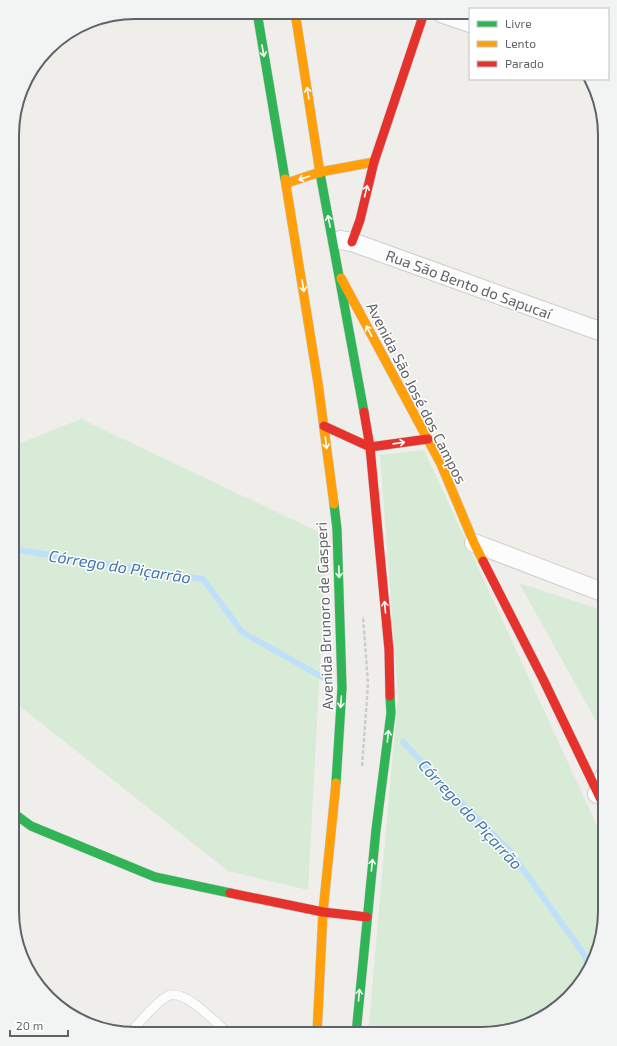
<svg xmlns="http://www.w3.org/2000/svg" width="617" height="1046" viewBox="0 0 617 1046" font-family="'Exo 2',sans-serif">
	<style>
		.green { fill: #d8ebd6 }
		.lines { fill: none; stroke-linecap: round; stroke-linejoin: round }
		.stream { stroke: #bfe0f9; stroke-width: 6 }
		.lane-casing { stroke: #cbcccc; stroke-width: 10 }
		.street-casing { stroke: #cbcccc; stroke-width: 20 }
		.fast-casing { stroke: #cacacb; stroke-width: 10 }
		.slow-casing { stroke: #cacacb; stroke-width: 10 }
		.jam-casing { stroke: #cacacb; stroke-width: 10 }
		.path { stroke: #cacfcc; stroke-width: 2.5; stroke-dasharray: 4 2; stroke-linecap: butt }
		.lane { stroke: #fdfcfc; stroke-width: 9 }
		.street { stroke: #fdfcfc; stroke-width: 18 }
		.fast { stroke: #30b455; stroke-width: 9 }
		.slow { stroke: #ff9f0a; stroke-width: 9 }
		.jam { stroke: #e5322d; stroke-width: 9 }
		.oneway { stroke: #fff }
		.labels { text-anchor: middle; dominant-baseline: central; stroke-width: 3; stroke-linejoin: round; paint-order: stroke }
		.street-label { font-size: 15px; fill: #5f6368; stroke: #fff }
		.water-label { font-size: 16px; font-style: italic; fill: #4174aa; stroke: #fff }
		.rim { fill: none; stroke: #5f6368; stroke-width: 2 }
	</style>
	<rect width="100%" height="100%" fill="#efeeea"/>
	<path class="green" d="M81,419L327,536L308,890L228,871L12,700L13,446Z
		M424,450L605,843V919L598,951L580,986L529,1025L482,1034H368L398,695L380,455Z
		M519,583L605,611V737Z"/>
	<g class="lines">
		<path class="stream" d="M12,549L203,579L242,632L331,682
			M403,742L431,772L510,851L583,953L590,967"/>
		<defs>
			<path id="lane" d="M130,1033C137,1025 161,997 170,995C187,991 216,1023 228,1033"/>
			<path id="street" d="M441,13L470,23
				M340,240L352,242L605,333
				M474,543L605,593
				M597,794L605,775"/>
			<path id="fast" d="M257,12L285,179
				M320,173L364,412
				M334,504L337,529L342,688L336,783
				M12,812L31,826L155,877L230,893
				M356,1034L376,830L391,713L390,696"/>
			<path id="slow" d="M295,12L320,173
				M285,179L318,383L334,504
				M287,183L320,172L374,162
				M341,278L441,464L474,543L483,561
				M317,1034L323,912L336,783"/>
			<path id="jam" d="M352,242L360,220L374,162L424,13
				M364,412L370,447L389,650L390,696
				M324,426L370,447L428,439
				M483,561L543,679L605,808
				M230,893L323,912L367,917"/>
		</defs>
		<use href="#lane" class="lane-casing"/>
		<use href="#street" class="street-casing"/>
		<use href="#fast" class="fast-casing"/>
		<use href="#slow" class="slow-casing"/>
		<use href="#jam" class="jam-casing"/>
		<path class="path" d="M362,766L368,684L363,616"/>
		<use href="#lane" class="lane"/>
		<use href="#street" class="street"/>
		<use href="#fast" class="fast"/>
		<use href="#slow" class="slow"/>
		<use href="#jam" class="jam"/>
	</g>
	<defs><path id="oneway-shaft" d="M-6 0H5M1.5-3L5.5 0L1.5 3" fill="none" stroke-width="1.6" stroke-linecap="round" stroke-linejoin="round"/></defs>
	<g class="oneway">
		<use href="#oneway-shaft" transform="translate(263 51) rotate(80)"/>
		<use href="#oneway-shaft" transform="translate(308 93) rotate(-99)"/>
		<use href="#oneway-shaft" transform="translate(304 178) rotate(161)"/>
		<use href="#oneway-shaft" transform="translate(366 191) rotate(-76)"/>
		<use href="#oneway-shaft" transform="translate(329 221) rotate(-101)"/>
		<use href="#oneway-shaft" transform="translate(303 286) rotate(81)"/>
		<use href="#oneway-shaft" transform="translate(369 331) rotate(-118)"/>
		<use href="#oneway-shaft" transform="translate(326 443) rotate(83)"/>
		<use href="#oneway-shaft" transform="translate(399 443) rotate(-8)"/>
		<use href="#oneway-shaft" transform="translate(339 572) rotate(88)"/>
		<use href="#oneway-shaft" transform="translate(385 607) rotate(-95)"/>
		<use href="#oneway-shaft" transform="translate(341 702) rotate(94)"/>
		<use href="#oneway-shaft" transform="translate(388 736) rotate(-83)"/>
		<use href="#oneway-shaft" transform="translate(372 865) rotate(-84)"/>
		<use href="#oneway-shaft" transform="translate(359 995) rotate(-85)"/>
	</g>
	<g class="labels">
		<g class="street-label">
			<text transform="translate(469 284) rotate(20)">Rua São Bento do Sapucaí</text>
			<text transform="translate(417 393) rotate(63)">Avenida São José dos Campos</text>
			<text transform="translate(324 616) rotate(-92)">Avenida Brunoro de Gasperi</text>
		</g>
		<g class="water-label">
			<text transform="translate(120 566) rotate(9)">Córrego do Piçarrão</text>
			<text transform="translate(471 814) rotate(47)">Córrego do Piçarrão</text>
		</g>
	</g>
	<path d="M0 0H617V1046H0ZM135 19H482A116 116 0 0 1 598 135V911A116 116 0 0 1 482 1027H135A116 116 0 0 1 19 911V135A116 116 0 0 1 135 19Z" fill="#f2f3f3" fill-rule="evenodd"/>
	<path class="rim" d="M135 19H482A116 116 0 0 1 598 135V911A116 116 0 0 1 482 1027H135A116 116 0 0 1 19 911V135A116 116 0 0 1 135 19Z"/>
	<rect x="469" y="8" width="140" height="72" fill="#ffffff" stroke="#bfc1c3"/>
	<rect x="477" y="21" width="20" height="6" fill="#30b455" stroke="#bfc1c3"/>
	<text x="505" y="28" font-size="12" fill="#5f6368">Livre</text>
	<rect x="477" y="41" width="20" height="6" fill="#ff9f0a" stroke="#bfc1c3"/>
	<text x="505" y="48" font-size="12" fill="#5f6368">Lento</text>
	<rect x="477" y="61" width="20" height="6" fill="#e5322d" stroke="#bfc1c3"/>
	<text x="505" y="68" font-size="12" fill="#5f6368">Parado</text>
	<path d="M10 1030v6h58v-6" fill="none" stroke="#5f6368" stroke-width="2"/>
	<text x="16" y="1030" font-size="12" fill="#5f6368" stroke="#ffffff" stroke-width="3" paint-order="stroke">20 m</text>
</svg>
